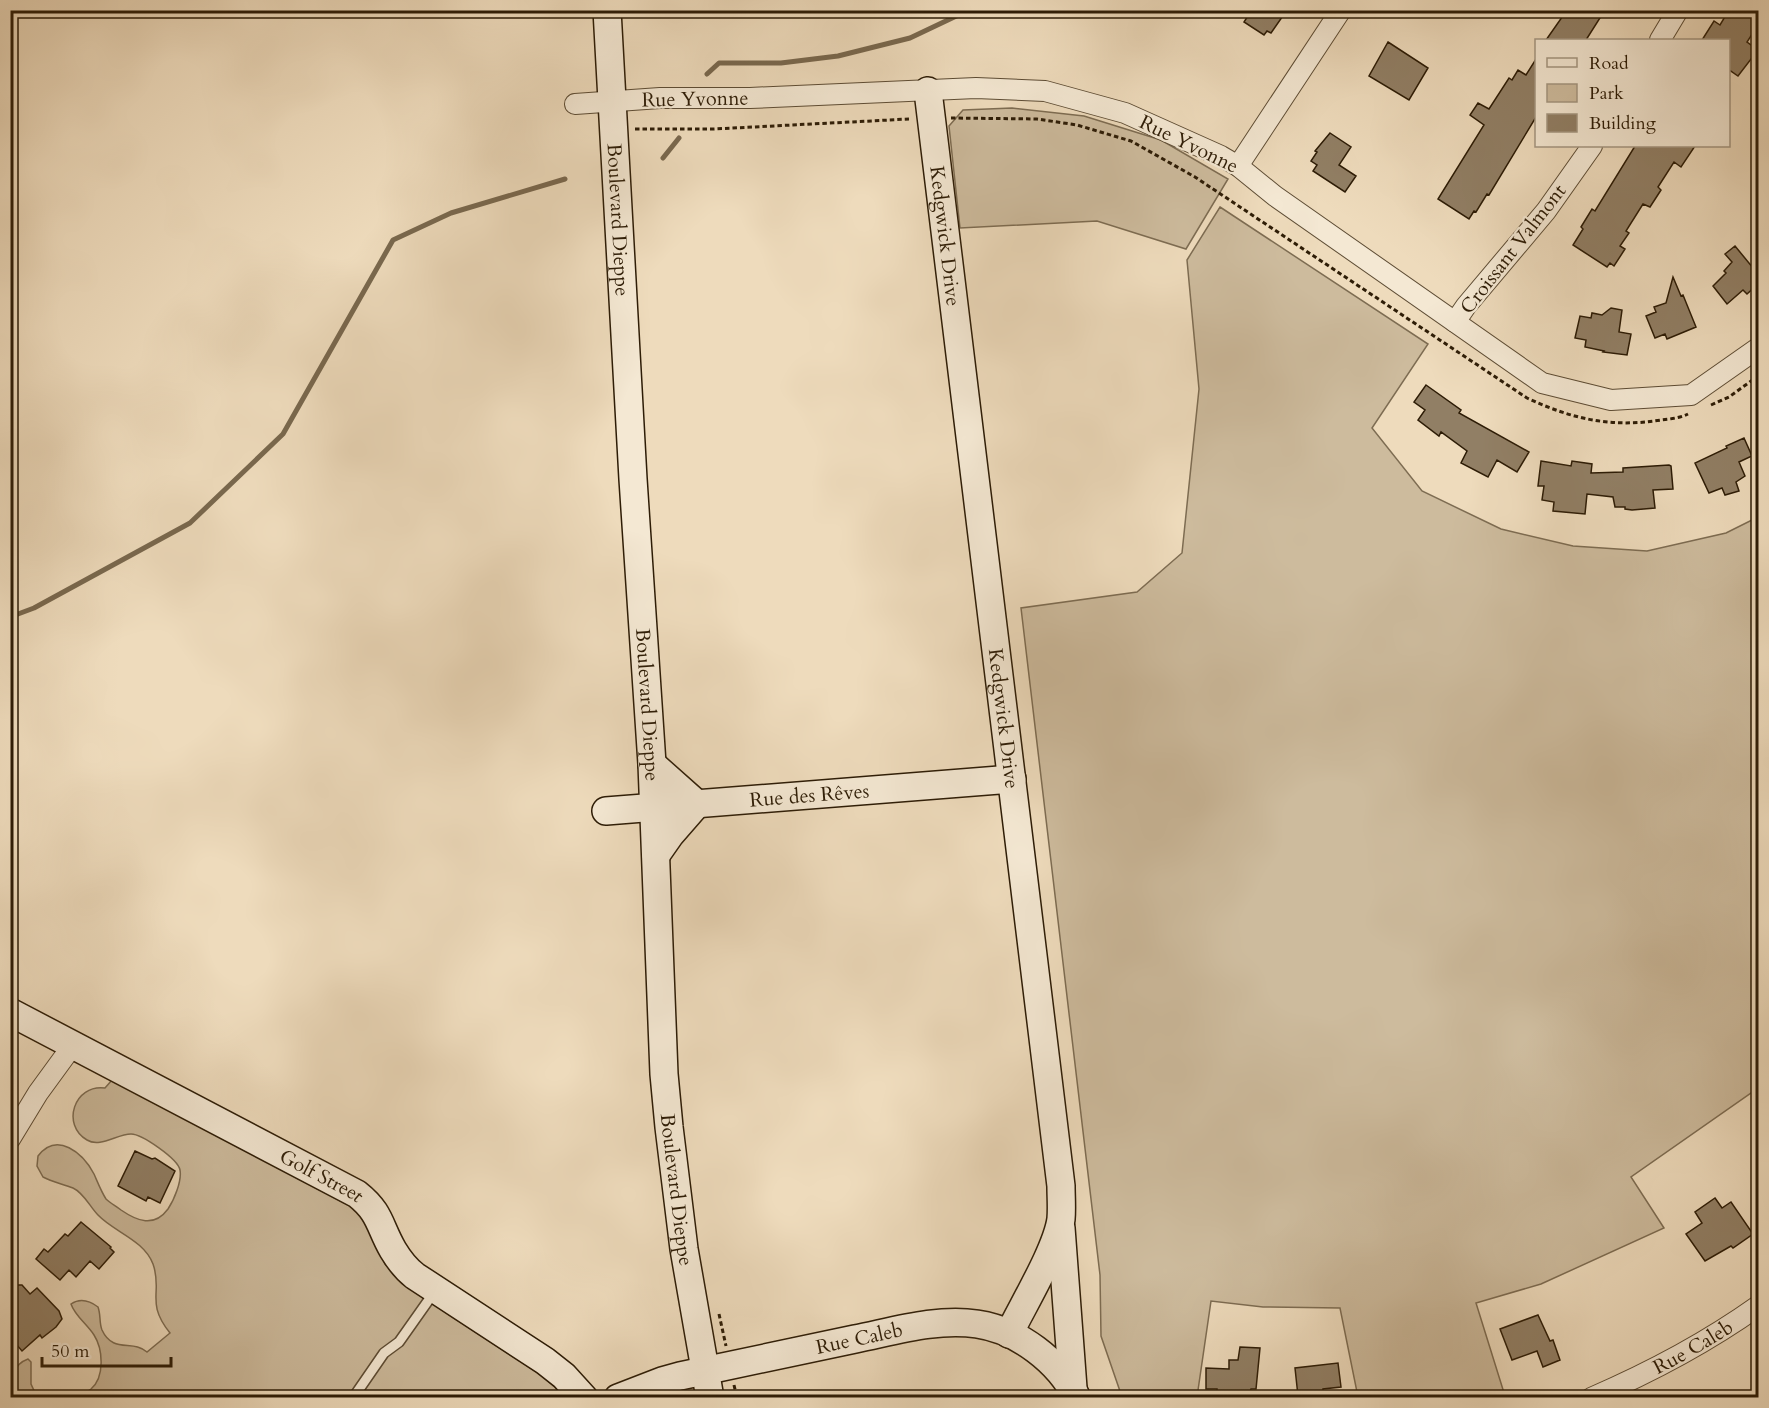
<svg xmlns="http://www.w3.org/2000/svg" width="1769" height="1408" viewBox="0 0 1769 1408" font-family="Cardo,serif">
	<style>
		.green { fill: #cdbb9d; stroke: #7d6c52; stroke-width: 1.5 }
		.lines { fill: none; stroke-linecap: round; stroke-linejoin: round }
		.stream { stroke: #79684e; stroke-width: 5 }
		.building { fill: #917f65; stroke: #2d1c06; stroke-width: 1.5 }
		.lane-casing { stroke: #5d4c34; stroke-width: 12 }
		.street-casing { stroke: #5d4c34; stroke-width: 22 }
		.secondary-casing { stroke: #2d1c06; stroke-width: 30 }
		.path { stroke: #2d1c06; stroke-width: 3; stroke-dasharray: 4.5 3; stroke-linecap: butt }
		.lane { stroke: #f4e8d3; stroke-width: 9 }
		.street { stroke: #f4e8d3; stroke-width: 20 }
		.secondary { stroke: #f4e8d3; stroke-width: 27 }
		.labels { text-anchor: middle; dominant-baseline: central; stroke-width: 4.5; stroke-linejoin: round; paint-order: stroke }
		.street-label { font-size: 20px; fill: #2d1c06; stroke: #f4e8d3 }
	</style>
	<rect width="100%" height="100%" fill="#eedbbc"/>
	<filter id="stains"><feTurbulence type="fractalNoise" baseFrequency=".00333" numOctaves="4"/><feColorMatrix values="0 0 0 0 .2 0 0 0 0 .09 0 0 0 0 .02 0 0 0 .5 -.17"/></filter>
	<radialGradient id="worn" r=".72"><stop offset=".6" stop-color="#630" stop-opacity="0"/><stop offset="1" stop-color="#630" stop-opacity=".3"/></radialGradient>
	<path class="green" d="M1012,108L1084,116L1161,140L1228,179L1186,249L1097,221L960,228L949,126L963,110Z
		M1220,207L1428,344L1372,428L1422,491L1501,529L1573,546L1647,551L1726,533L1758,517V1088L1631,1177L1664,1228L1541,1284L1476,1303L1505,1396L1358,1397L1340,1308L1263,1307L1211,1301L1197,1397H1122L1101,1336L1100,1275L1021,608L1137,592L1182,553L1199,389L1187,260Z
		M112,1080L352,1207L368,1224L385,1264L396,1276L449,1315L541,1375L566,1397H73C79,1395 86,1393 91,1389C105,1377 103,1349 94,1335C87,1324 75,1316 71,1304C80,1298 90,1301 98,1307C101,1315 99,1323 102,1330C113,1354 133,1339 147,1352L170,1333C145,1302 163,1292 153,1264C144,1240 114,1232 98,1215C90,1207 84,1193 73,1188C63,1184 52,1182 43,1177L37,1166L38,1156C57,1131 83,1153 94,1174C98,1183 101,1191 106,1199C110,1203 116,1206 121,1210C137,1221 154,1228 168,1209C174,1200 182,1181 180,1170C178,1159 142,1134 131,1134C117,1134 100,1148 87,1140C61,1125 74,1084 105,1088Z
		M28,1359L31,1362V1384L37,1397H11C10,1382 11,1365 28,1359Z"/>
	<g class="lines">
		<path class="stream" d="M707,74L719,63H781L838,56L910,38L969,10
			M663,158L679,138
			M10,617L34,608L190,523L283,434L393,240L451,213L565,179"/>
	</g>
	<path class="building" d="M1249,10H1287L1271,33L1267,31L1264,35L1244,22L1251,11Z
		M1567,10H1605L1586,40H1546Z
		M1729,10H1758V25L1747,42L1758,50L1738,76L1728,69V40H1702L1714,21L1720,25Z
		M1388,42L1428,68L1409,100L1369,76Z
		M1536,59V117L1489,195L1487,194L1476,212L1474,211L1469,219L1438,199L1484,125L1470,115L1478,103L1489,109L1509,78L1512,80L1518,70L1526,75Z
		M1330,133L1351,147L1339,165L1356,176L1345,192L1313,171L1317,165L1311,161L1317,152L1315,151Z
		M1635,146H1695L1681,167L1674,162L1658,187L1661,190L1650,207L1643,204L1626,231L1629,233L1620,246L1625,249L1614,266L1610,263L1607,267L1573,245L1583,229L1581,227L1592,209L1595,211Z
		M1735,246L1758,274V284L1747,294L1743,290L1727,304L1713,286L1726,273L1724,271L1732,262L1725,254Z
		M1673,277L1681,296L1683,295L1696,327L1667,339L1665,334L1655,338L1646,316L1656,312L1654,307L1666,303Z
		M1611,308L1622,310L1619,332L1631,334L1627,355L1603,352L1604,351L1585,347L1586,340L1575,338L1580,316L1591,318L1592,313L1602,315Z
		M1426,385L1461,410L1459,413L1529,452L1517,472L1497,460L1488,477L1461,463L1467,451L1441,432L1439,436L1418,420L1425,410L1414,402Z
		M1744,438L1752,456L1739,462L1745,476L1736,482L1739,491L1725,495L1722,488L1709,493L1695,463L1727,448L1726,446Z
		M1541,461L1571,466L1572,461L1592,464L1591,473L1623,472V468L1669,465L1671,466L1673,489L1653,490L1655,508L1632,510L1625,509V507H1615L1613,497L1587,494L1585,514L1553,511L1554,502L1542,500L1544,486H1538Z
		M135,1151L152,1159L155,1158L175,1171L160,1203L148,1197L146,1201L118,1186Z
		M1715,1198L1722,1208L1731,1202L1753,1234L1733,1248L1731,1246L1705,1261L1686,1234L1702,1223L1695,1212Z
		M81,1222L111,1247L110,1248L114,1252L99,1269L90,1261L76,1277L69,1270L60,1280L36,1259L44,1249L48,1252L65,1234L68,1236Z
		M15,1285H22L30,1294L37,1288L59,1311L62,1319L56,1327L42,1338L40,1335L22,1351L10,1337V1289Z
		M1538,1315L1550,1341L1553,1340L1560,1360L1543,1367L1537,1351L1512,1360L1500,1329Z
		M1240,1347L1260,1348L1256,1389H1251L1249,1394H1241L1240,1398H1217V1389H1206V1368L1229,1369V1360H1238Z
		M1338,1363L1341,1387L1323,1389V1394L1298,1396L1295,1368Z"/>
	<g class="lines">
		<defs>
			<path id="lane" d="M353,1398L384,1353L399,1342L435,1291"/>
			<g id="street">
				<path d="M1660,40L1678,10"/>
				<path d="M575,104L660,98H750L976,88L1045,91L1125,113L1221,156L1238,166L1275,196L1542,383L1611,400L1691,395L1758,348"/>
				<path d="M1238,166L1341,10"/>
				<path d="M1455,322L1466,306L1546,211L1592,146"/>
				<path d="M10,1139L38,1093L73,1045"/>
				<path id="s1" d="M1591,1398C1649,1373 1706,1343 1758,1306"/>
			</g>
			<g id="secondary">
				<path id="s2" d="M607,10L633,479L652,764L664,1074L669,1127L684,1249L710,1398"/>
				<path id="s3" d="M928,91L1061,1186C1061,1197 1062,1208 1061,1219C1057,1249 1023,1305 1009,1334"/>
				<path d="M652,764L697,804L670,835L656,855"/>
				<path id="s4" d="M606,811L1012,779"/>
				<path id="s5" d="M10,1012L357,1194C381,1213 379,1226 393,1250C399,1260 406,1269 415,1276L545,1361L564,1376L584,1398"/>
				<path d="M1061,1228L1073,1388"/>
				<path id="s6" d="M618,1398L662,1381L680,1376C739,1363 797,1351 855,1339C895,1331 937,1318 977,1324C1018,1330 1059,1361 1077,1398"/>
			</g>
		</defs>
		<use href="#lane" class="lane-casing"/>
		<use href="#street" class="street-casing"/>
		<use href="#secondary" class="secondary-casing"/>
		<path class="path" d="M951,118L1037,119L1077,125L1131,141L1195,177L1527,398C1572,419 1611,428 1661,420C1670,419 1680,418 1688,414
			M635,129H714L909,119
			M1711,405L1729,397L1758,376
			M719,1314L726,1346
			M734,1385L737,1398"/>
		<use href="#lane" class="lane"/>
		<use href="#street" class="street"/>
		<use href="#secondary" class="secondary"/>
	</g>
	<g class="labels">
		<g class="street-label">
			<text transform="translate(695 99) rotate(-1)">Rue Yvonne</text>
			<text transform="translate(1189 144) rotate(26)">Rue Yvonne</text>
			<text stroke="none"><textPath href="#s2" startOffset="210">Boulevard Dieppe</textPath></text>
			<text stroke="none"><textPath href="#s3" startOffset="146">Kedgwick Drive</textPath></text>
			<text transform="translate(1513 249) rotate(-52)">Croissant Valmont</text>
			<text stroke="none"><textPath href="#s2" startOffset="696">Boulevard Dieppe</textPath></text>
			<text stroke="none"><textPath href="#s3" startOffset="632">Kedgwick Drive</textPath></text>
			<text stroke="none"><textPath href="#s4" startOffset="204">Rue des Rêves</textPath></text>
			<text stroke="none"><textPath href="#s5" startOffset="352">Golf Street</textPath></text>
			<text stroke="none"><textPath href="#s2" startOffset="1182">Boulevard Dieppe</textPath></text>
			<text stroke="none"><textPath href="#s6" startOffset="249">Rue Caleb</textPath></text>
			<text stroke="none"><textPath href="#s1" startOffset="114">Rue Caleb</textPath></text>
		</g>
	</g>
	<rect width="1769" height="1408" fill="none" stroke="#eedbbc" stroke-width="36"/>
	<rect x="12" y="12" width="1745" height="1384" fill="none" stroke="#2d1c06" stroke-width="3"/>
	<rect x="18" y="18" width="1733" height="1372" fill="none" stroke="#2d1c06" stroke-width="1.5"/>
	<rect x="1535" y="39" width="195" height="108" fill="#f4e8d3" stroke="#a49681" stroke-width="1.5"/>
	<rect x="1547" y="58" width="30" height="9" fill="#f4e8d3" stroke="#a49681" stroke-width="1.5"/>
	<text x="1589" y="69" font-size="18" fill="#2d1c06">Road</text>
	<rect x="1547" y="84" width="30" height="18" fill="#cdbb9d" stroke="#a49681" stroke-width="1.5"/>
	<text x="1589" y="99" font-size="18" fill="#2d1c06">Park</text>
	<rect x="1547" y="114" width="30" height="18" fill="#917f65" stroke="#a49681" stroke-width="1.5"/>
	<text x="1589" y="129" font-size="18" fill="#2d1c06">Building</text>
	<path d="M42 1357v9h129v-9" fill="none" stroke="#2d1c06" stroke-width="3"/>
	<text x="51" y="1357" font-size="18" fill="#2d1c06" stroke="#f4e8d3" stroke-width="4.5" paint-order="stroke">50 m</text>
	<rect width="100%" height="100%" filter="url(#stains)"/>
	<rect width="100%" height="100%" fill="url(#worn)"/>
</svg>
